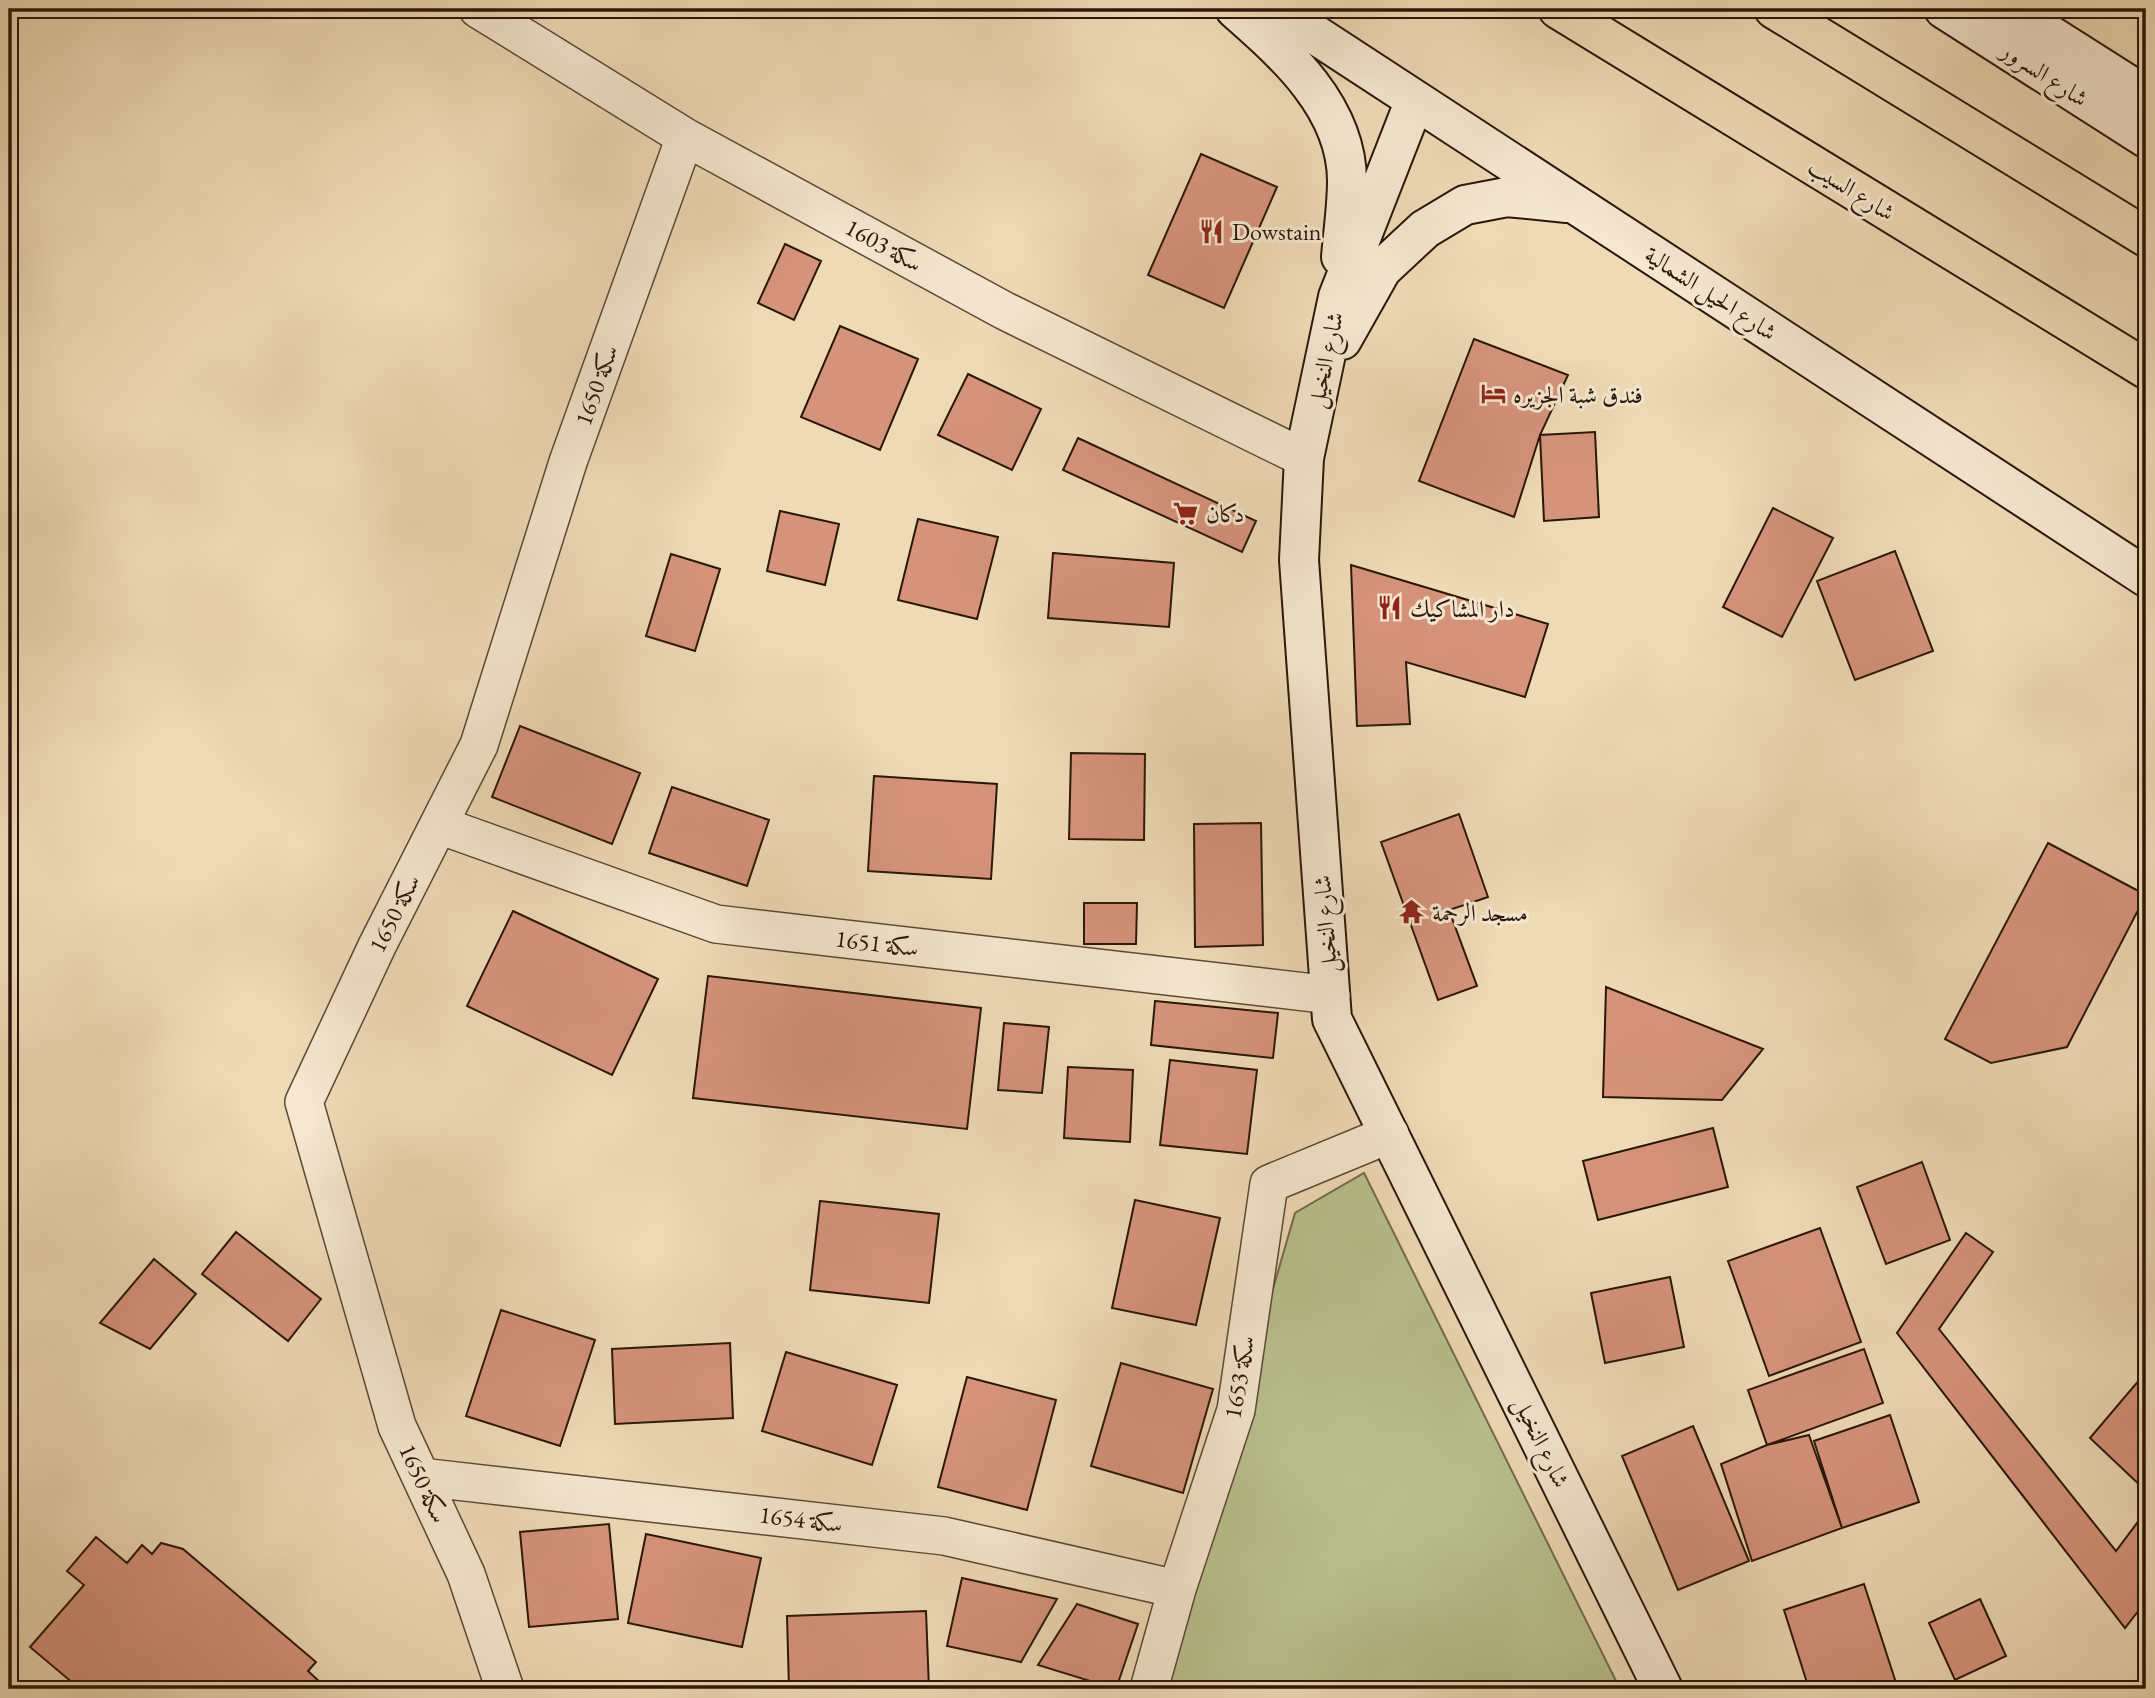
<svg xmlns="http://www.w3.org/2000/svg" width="2155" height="1698" viewBox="0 0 2155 1698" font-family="'EB Garamond',Amiri,serif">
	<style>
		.green { fill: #b9c08e; stroke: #726c4c; stroke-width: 2 }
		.building { fill: #d6937c; stroke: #2b1709; stroke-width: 2 }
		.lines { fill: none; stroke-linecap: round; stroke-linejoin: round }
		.street-casing { stroke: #5c4834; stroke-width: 40 }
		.secondary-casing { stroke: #2b1709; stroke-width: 42 }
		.highway-casing { stroke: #2b1709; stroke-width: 42 }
		.street { stroke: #f5e7d0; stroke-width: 37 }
		.secondary { stroke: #f5e7d0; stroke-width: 38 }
		.highway { stroke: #efdab6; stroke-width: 38 }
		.labels { text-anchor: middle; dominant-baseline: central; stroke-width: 6; stroke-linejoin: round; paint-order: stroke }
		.street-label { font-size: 24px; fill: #2b1709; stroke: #f5e7d0 }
		.poi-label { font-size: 24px; fill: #2b1709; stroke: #f5e7d0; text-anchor: start }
	</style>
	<rect width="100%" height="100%" fill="#efdab6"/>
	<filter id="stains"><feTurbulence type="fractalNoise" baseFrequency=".00286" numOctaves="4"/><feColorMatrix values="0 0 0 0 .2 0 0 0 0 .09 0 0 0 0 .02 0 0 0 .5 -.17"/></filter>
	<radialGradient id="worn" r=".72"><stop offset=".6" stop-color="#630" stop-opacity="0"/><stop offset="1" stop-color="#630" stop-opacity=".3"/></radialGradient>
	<path class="green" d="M1364,1173L1620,1689H1157L1295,1213Z"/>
	<path class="building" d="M1201,154L1277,187L1224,308L1148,275Z
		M785,244L821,261L794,320L758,303Z
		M840,326L918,359L880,450L801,417Z
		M1474,339L1568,375L1540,435L1514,517L1419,481Z
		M968,374L1041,409L1012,470L938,435Z
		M1595,432L1599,517L1544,521L1540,435Z
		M1078,438L1256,521L1242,552L1063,470Z
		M1773,508L1833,538L1782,637L1723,607Z
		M780,511L839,524L825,585L767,571Z
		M918,519L998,537L977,619L898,600Z
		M1895,551L1933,651L1855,680L1817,581Z
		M1053,553L1174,563L1169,627L1048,618Z
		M671,554L720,569L695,651L646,636Z
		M1351,565L1548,624L1525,697L1406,662L1410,724L1357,726Z
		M520,726L640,773L612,844L492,797Z
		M1071,753L1145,754L1144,840L1069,839Z
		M874,776L997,784L991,879L868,871Z
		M672,787L769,820L747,886L649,853Z
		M1459,814L1488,897L1449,910L1477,986L1438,1000L1381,842Z
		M1261,823L1263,945L1195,947L1194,824Z
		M2048,843L2146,895L2067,1047L1991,1063L1945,1039Z
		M1084,903H1137L1136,944H1084Z
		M513,911L658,979L612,1075L467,1006Z
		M708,976L981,1008L967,1129L693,1098Z
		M1606,987L1763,1049L1722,1100L1603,1097Z
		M1155,1001L1278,1013L1273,1058L1151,1045Z
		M1004,1023L1049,1027L1042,1093L998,1090Z
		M1170,1060L1257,1070L1247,1154L1160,1145Z
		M1068,1067L1133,1070L1130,1142L1064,1138Z
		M1713,1128L1728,1187L1598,1220L1583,1161Z
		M1922,1162L1950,1240L1886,1264L1857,1187Z
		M1135,1200L1220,1218L1196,1325L1112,1308Z
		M820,1201L939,1214L929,1303L810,1290Z
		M1820,1228L1861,1342L1769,1376L1728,1261Z
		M236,1232L321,1299L288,1341L202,1274Z
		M1966,1233L1993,1252L1939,1329L2116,1551L2146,1511V1601L2125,1628L1897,1333Z
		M154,1259L196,1294L150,1349L100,1323Z
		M1670,1277L1684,1347L1605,1363L1591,1293Z
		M501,1310L595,1340L560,1446L466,1416Z
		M730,1343L733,1418L615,1424L612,1349Z
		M1864,1349L1883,1403L1767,1445L1748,1390Z
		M786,1352L897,1385L872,1465L762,1431Z
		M1121,1363L1213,1389L1183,1493L1091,1466Z
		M2146,1372V1491L2090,1438Z
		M967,1377L1056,1400L1027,1510L938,1487Z
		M1890,1415L1919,1502L1842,1528L1814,1441Z
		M1693,1426L1749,1561L1678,1590L1622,1456Z
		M1809,1435L1842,1528L1752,1561L1721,1464L1767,1445Z
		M609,1524L618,1619L529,1627L520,1532Z
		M646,1534L761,1558L742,1647L628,1623Z
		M96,1537L127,1563L142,1545L152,1554L161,1543L183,1549L316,1662L308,1671L322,1684L317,1689H125L119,1684L112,1689H80L30,1647L84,1585L67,1571Z
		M962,1578L1057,1599L1021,1662L947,1646Z
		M1864,1584L1898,1689H1809L1784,1610Z
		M1980,1599L2006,1656L1955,1680L1929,1623Z
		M1077,1604L1138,1624L1116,1689L1038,1665Z
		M926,1611L929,1689H789L787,1616Z"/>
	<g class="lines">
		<defs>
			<path id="street" d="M478,9L685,137L1005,311L1304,458
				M439,825L716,924L1331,995
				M421,1477L944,1536L1177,1589
				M505,1689L466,1574L397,1426L304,1102L377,946L479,745L568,462L685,137
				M1149,1689L1177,1589L1236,1410L1269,1184L1390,1134"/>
			<path id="secondary" d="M1235,9C1285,53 1347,107 1347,181C1347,206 1343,232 1341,257
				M1276,9L2146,577
				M1944,9L2146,138
				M2009,9L2146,96
				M1415,100L1338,297L1304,458L1299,560L1332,1019L1663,1689
				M1342,340L1382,269L1425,229L1465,205L1507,197L1567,203"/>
			<path id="highway" d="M1558,9L2146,369
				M1774,9L2146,237"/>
		</defs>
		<use href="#street" class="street-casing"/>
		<use href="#secondary" class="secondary-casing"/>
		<use href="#highway" class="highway-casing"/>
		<use href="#street" class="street"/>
		<use href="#secondary" class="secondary"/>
		<use href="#highway" class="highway"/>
	</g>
	<defs>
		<symbol id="restaurant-bare" viewBox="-9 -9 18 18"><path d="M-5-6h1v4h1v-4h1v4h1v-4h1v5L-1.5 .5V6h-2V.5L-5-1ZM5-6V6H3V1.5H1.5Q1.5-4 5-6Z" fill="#8f2418" stroke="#f5e7d0" stroke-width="2.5" paint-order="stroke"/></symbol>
		<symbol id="hotel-bare" viewBox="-9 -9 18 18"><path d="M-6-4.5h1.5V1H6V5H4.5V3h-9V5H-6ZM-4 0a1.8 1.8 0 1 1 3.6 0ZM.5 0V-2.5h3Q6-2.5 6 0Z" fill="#8f2418" stroke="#f5e7d0" stroke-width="2.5" paint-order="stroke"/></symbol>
		<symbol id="supermarket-bare" viewBox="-9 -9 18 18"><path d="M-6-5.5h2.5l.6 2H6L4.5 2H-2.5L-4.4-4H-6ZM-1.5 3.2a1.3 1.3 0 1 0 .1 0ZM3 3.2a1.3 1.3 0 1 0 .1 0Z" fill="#8f2418" stroke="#f5e7d0" stroke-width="2.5" paint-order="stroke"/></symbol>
		<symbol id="temple-bare" viewBox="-9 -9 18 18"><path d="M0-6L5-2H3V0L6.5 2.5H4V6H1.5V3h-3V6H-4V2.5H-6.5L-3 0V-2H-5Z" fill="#8f2418" stroke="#f5e7d0" stroke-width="2.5" paint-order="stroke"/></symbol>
	</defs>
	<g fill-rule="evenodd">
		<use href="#restaurant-bare" x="1194" y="214" width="35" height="35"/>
		<use href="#hotel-bare" x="1476" y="376" width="35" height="35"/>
		<use href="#supermarket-bare" x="1168" y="496" width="35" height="35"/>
		<use href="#restaurant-bare" x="1372" y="590" width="35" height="35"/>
		<use href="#temple-bare" x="1394" y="894" width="35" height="35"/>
	</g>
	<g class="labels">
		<g class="street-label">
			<text transform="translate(2045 74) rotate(33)">شارع السرور</text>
			<text transform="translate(1852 189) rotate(32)">شارع السيب</text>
			<text transform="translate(884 245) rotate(29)">سكة 1603</text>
			<text transform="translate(1711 293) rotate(33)">شارع الحيل الشمالية</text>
			<text transform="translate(1325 360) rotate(-78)">شارع النخيل</text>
			<text transform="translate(596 385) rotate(-70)">سكة 1650</text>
			<text transform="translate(394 913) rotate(-63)">سكة 1650</text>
			<text transform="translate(1325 924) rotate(-94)">شارع النخيل</text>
			<text transform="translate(877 943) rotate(7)">سكة 1651</text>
			<text transform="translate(1239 1377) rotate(-80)">سكة 1653</text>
			<text transform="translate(1542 1442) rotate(64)">شارع النخيل</text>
			<text transform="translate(424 1483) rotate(65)">سكة 1650</text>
			<text transform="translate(801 1519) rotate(7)">سكة 1654</text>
		</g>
		<g class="poi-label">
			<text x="1232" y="231">Dowstain</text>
			<text x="1513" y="394">فندق شبة الجزيره</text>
			<text x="1206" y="513">دكان</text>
			<text x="1410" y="608">دار المشاكيك</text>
			<text x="1432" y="912">مسجد الرحمة</text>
		</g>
	</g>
	<rect width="2155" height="1698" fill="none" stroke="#efdab6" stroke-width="35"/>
	<rect x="10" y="10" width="2134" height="1677" fill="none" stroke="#2b1709" stroke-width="3.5"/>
	<rect x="18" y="18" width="2120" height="1663" fill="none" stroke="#2b1709" stroke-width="2"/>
	<rect width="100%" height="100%" filter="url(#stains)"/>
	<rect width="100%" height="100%" fill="url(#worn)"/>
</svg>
